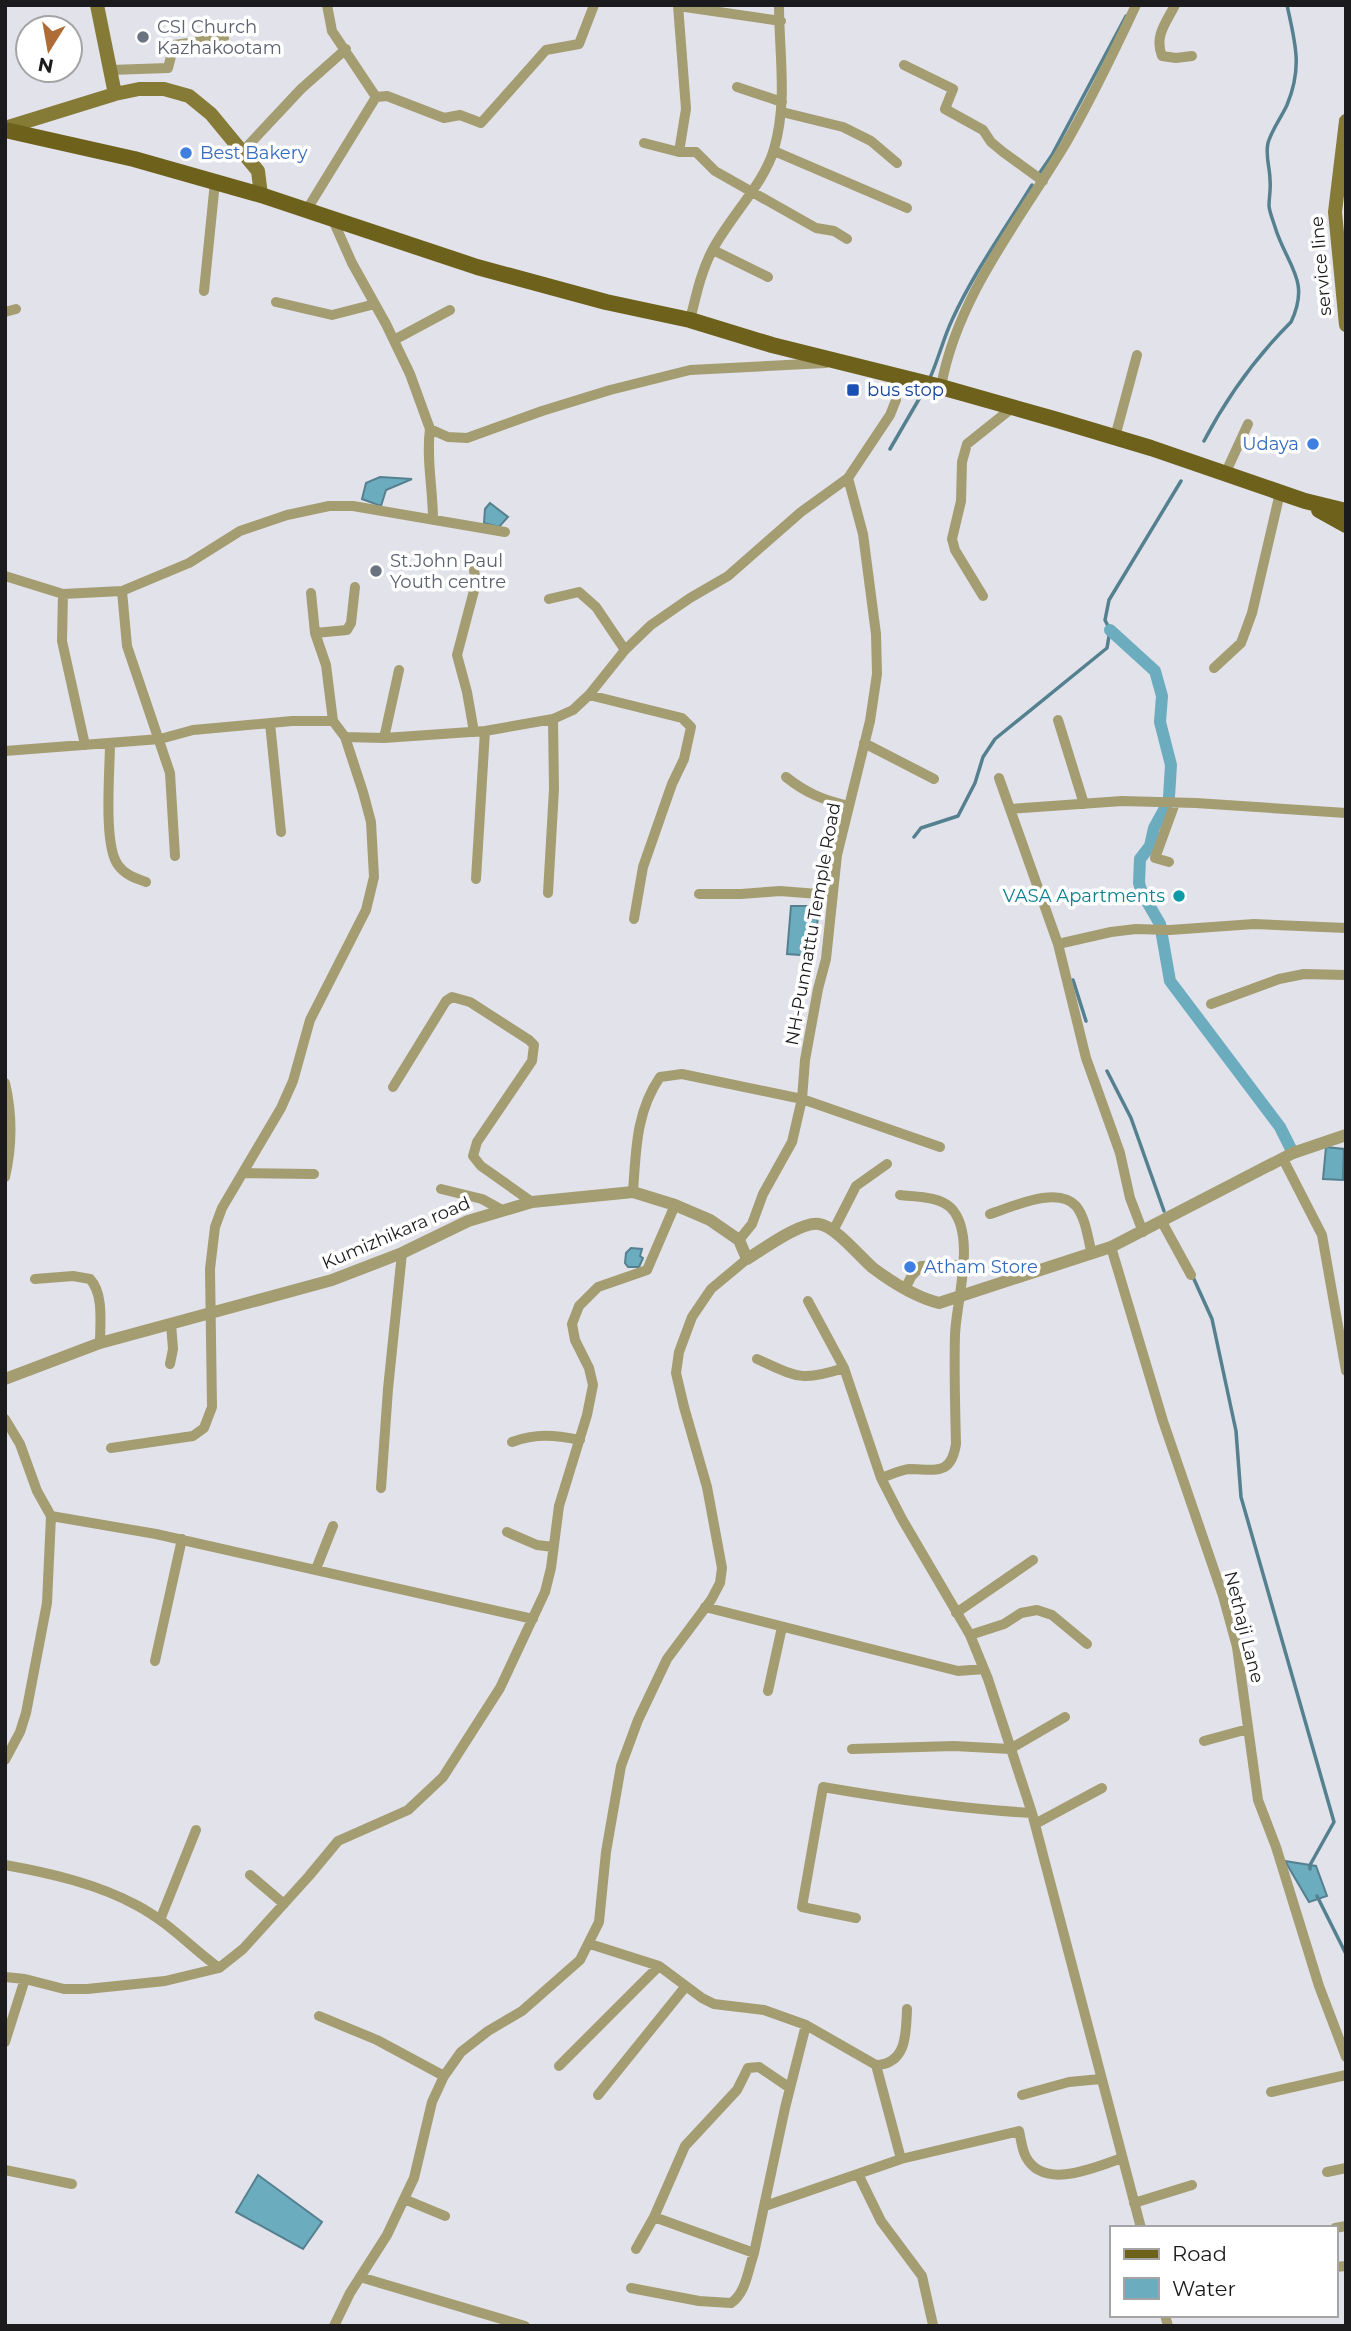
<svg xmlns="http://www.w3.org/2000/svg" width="1351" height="2331" viewBox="0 0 1351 2331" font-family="Montserrat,sans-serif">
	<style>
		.water { fill: #6cacbf; stroke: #54808f; stroke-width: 2 }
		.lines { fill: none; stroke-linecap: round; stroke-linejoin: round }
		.stream { stroke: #54808f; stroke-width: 3.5 }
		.canal { stroke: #6cacbf; stroke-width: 12 }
		.minor { stroke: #a49d72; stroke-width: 10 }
		.tertiary { stroke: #a49d72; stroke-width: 12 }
		.secondary { stroke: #867a37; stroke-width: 14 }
		.primary { stroke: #6d611b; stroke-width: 16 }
		.worship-dot { fill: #6b7280; stroke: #fff; stroke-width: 2.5 }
		.shop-dot { fill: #3f7fe0; stroke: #fff; stroke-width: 2.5 }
		.transit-dot { fill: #1a4fb4; stroke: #fff; stroke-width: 2.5 }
		.culture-dot { fill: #0f9aa8; stroke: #fff; stroke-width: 2.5 }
		.labels { text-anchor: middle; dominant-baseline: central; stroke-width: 7; stroke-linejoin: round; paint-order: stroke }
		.worship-label { font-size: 18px; fill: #5b616d; stroke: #fff; text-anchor: start }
		.shop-label { font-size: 18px; fill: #366cbe; stroke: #fff; text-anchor: start }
		.street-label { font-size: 18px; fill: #1b1b1e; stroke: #fff }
		.transit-label { font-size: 18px; fill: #164399; stroke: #fff; text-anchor: start }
		.culture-label { font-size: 18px; fill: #0d838f; stroke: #fff; text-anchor: end }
	</style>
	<rect width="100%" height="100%" fill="#e2e2eb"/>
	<path class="water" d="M380,477L412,479L386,490L381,506L362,499L366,483Z
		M490,503L508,517L499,527L484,523L485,509Z
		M791,906H819L814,956L787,954Z
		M1326,1147L1344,1149L1343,1180L1323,1179Z
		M631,1248L642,1249L640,1256L643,1258L639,1267H628L625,1263L626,1253Z
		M1285,1861L1316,1866L1327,1896L1309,1902Z
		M258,2175L322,2222L303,2249L236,2212Z"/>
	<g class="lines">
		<path class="stream" d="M1039,174L1052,155L1126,16
			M929,380C938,361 943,339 952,320C974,272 1005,229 1032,185
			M1204,441C1227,397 1256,357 1291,322C1311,280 1287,266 1275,227C1273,220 1270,214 1269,206C1269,197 1271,189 1270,180C1270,167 1265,156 1268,143C1272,129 1281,118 1287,105C1303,67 1295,42 1287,5
			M890,449L926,387
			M914,837L921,828L958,816L975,783L983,757L995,739L1107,648L1110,630L1105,620L1109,600L1181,481
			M1073,980L1086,1021
			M1107,1071L1131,1118L1164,1211
			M1193,1277L1212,1319L1236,1431L1241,1497L1334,1822L1310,1865V1869
			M1317,1896L1346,1954"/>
		<path class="canal" d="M1110,630L1155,671L1162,696L1160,722L1171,765L1169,797
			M1166,806L1154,828L1150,846L1140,859L1139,883L1142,893L1160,924L1170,981L1280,1127L1293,1153"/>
		<path class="minor" d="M327,5L332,31L376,97
			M678,5L686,109L679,152
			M1175,5C1166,23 1154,36 1162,56L1176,58L1192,56
			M678,6L781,21
			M904,65L953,89L945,109L983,130L991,142L1003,152L1043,181
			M110,70L168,68L174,45L224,38
			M737,87L782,102
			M782,112L843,127L871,141L897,163
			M644,143L679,152H696L715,171L816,228L834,231L847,239
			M774,151L907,208
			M242,152L301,89L346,49
			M306,211L376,97L387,96L444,118L460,115L481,123L546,50L579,44L594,5
			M332,218L352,263L386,324L410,374L430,429L448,437L467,438L542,411L610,390L690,370L826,363
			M713,250L768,277
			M204,291L215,182
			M276,302L332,315L375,304
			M5,312L16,309
			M690,320C696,296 701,271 713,249C730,217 765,182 774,149C788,101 779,54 779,5
			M394,340L450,310
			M941,387C957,296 1020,220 1066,143C1092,98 1114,52 1136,5
			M430,429C426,459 433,489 433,520
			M1115,437L1137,355
			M1225,474L1248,424
			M5,576L63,594
			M122,591L127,646L170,773L175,856
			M311,593L315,633L326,665L333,721
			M983,596L955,550L952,539L961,501L962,462L967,444L1012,408
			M549,599L579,592L596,607L625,650
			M315,633L347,630L351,623L355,587
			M1214,668L1241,643L1252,613L1280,493
			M589,695L682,718L691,727L684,759L672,784L643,867L634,919
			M1058,720L1084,804
			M270,723L281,832
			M474,732L467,692L457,655L476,583L474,570
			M384,738L399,670
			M110,743C110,770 103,845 118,865C125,875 135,878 146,882
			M864,743L934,779
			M85,745L62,641L63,594L122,591L189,563L240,531L287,515L329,506H353L505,532
			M5,751L160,739L193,730L292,721H333L345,737L384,738L485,731L553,719L573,710L589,695L625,650L651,625L690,598L728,576L801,512L848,478L890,415L896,400L894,375
			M786,777C806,793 823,800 849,806
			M999,778L1010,809
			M1169,862L1155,858L1175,803
			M476,879L485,731
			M548,893L554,789L553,719
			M699,894H741L780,891L831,895
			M1058,944L1111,932L1136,929L1170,930L1254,924L1346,928
			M1211,1004L1279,979L1304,974L1346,975
			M5,1083C12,1113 12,1147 5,1177
			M393,1087L446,1001L452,997L470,1002L529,1040L534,1045L532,1061L477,1142L473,1156L481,1166L532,1202
			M1283,1159L1322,1235L1346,1371
			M244,1173L314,1174
			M441,1189L482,1199L502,1210
			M633,1192C636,1150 636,1112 660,1077L682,1074L802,1099L940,1147
			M900,1195C916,1197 939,1196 951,1208C977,1235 956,1302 955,1335C954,1372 955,1408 956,1444C951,1477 934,1469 909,1469C900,1470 890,1475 881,1478L902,1519L970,1635L988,1679L1032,1813L1141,2228
			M990,1214C1012,1207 1058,1185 1076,1206C1086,1218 1088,1240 1092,1254
			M1162,1222L1191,1275
			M833,1231L856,1186L887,1164
			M1143,1232L1130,1198L1120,1153L1086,1058L1058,944L1010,809L1122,801L1196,803L1346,813
			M739,1240L752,1224L763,1194L792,1142L802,1099L805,1060L818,989L826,959L837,855L870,721L877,674L876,634L863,534L848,478
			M1111,1247L1163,1421L1223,1596L1237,1647L1258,1800L1276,1847L1319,1986L1346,2057
			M35,1279L73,1276L90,1279C104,1294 100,1323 100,1343
			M905,1289L911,1277L921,1266L963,1265
			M808,1301L844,1368L881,1478
			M757,1359C797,1377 801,1382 844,1368
			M170,1364L173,1349L171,1324
			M5,1419L20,1444L37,1491L51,1516L47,1603L26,1713L20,1732L5,1760
			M512,1442C536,1433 555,1435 580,1440
			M111,1448L193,1436L204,1428L212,1407L210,1269L215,1227L222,1208L281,1108L293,1081L310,1020L366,910L374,877L371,822L363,792L345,737
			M381,1488L388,1389L402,1253
			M51,1516L156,1534L533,1619
			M507,1532L537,1545L553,1547
			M316,1569L333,1526
			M705,1607L958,1671L984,1669
			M956,1613L1033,1560
			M970,1635L1004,1624L1021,1613L1037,1610L1052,1615L1087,1644
			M155,1661L182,1539
			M768,1691L782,1627
			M1204,1741L1248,1729
			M852,1749L954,1746L1010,1749L1065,1717
			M1035,1824L1102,1788
			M5,1865C50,1873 98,1884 138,1906C168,1922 192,1948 219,1968
			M250,1875L284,1904
			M856,1918L802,1907L823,1787C892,1799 962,1809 1032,1813
			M160,1920L196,1830
			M590,1944L659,1966L702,1998L714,2004L764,2010L806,2025L785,2108L754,2253L654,2217
			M5,1977L25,1979L64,1989H87L165,1981L219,1968L243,1949L309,1876L338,1841L408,1810L443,1777L500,1688L545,1592L551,1568L559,1506L587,1415L593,1385L589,1368L575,1340L572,1324L579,1306L598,1287L647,1270L675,1205
			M319,2016L377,2040L444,2076
			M806,2025L876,2065
			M5,2042L25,1979
			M559,2066L659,1966
			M1271,2092L1346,2075
			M598,2095L686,1986
			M1022,2095L1069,2082L1101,2079
			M901,2159L1019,2131C1021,2139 1022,2150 1026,2157C1044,2191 1096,2167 1122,2158
			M5,2170L72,2184
			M1327,2172L1346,2168
			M858,2174L881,2221L922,2276L933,2325
			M404,2199L445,2216
			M1134,2203L1192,2185
			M765,2206L901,2159L876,2065C907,2064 906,2033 907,2009
			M1335,2228L1346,2226
			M636,2249L654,2217L685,2146L737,2090L748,2068L759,2067L790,2088
			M1335,2267L1346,2266
			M360,2277L525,2326
			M631,2288L699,2301L731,2303C746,2293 748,2270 754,2253
			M1165,2315L1168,2326
			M334,2326L350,2293L387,2235L404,2199L414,2178L432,2102L444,2076L461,2052L488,2031L522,2011L580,1960L599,1922L606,1852L621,1766L638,1720L667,1659L711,1600L720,1583L722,1568L707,1487L684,1407L676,1373L679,1352L692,1317L711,1289L747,1259"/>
		<path class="tertiary" d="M5,1379L100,1343L332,1280L402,1253L468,1221L532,1202L633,1192L675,1205L710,1220L739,1240L747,1259C762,1250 801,1221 819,1224C835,1226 860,1257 873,1268C893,1283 915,1297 939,1303L1111,1247L1293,1153L1346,1135"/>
		<path class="secondary" d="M97,5L115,94
			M1346,121L1335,212L1346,325
			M5,128L115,94L139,89H164L189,96L211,114L258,171L261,195"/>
		<path class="primary" d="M5,130L134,159L261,195L477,267L606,302L690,320L772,345L941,387L1054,419L1151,448L1305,501L1346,511
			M1319,510L1346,525"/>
	</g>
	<g class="worship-dot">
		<circle cx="143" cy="37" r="7"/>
		<circle cx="376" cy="571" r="7"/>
	</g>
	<g class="shop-dot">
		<circle cx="186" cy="153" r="7"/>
		<circle cx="1313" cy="444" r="7"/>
		<circle cx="910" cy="1267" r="7"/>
	</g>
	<rect class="transit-dot" x="846" y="383" width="14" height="14" rx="3.5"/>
	<circle class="culture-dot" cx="1179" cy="896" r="7"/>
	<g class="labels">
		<g class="worship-label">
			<text x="157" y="27">CSI Church<tspan x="157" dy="21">Kazhakootam</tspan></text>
			<text x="390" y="561">St.John Paul<tspan x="390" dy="21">Youth centre</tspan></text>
		</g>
		<g class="shop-label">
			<text x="200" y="153">Best Bakery</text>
			<text x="1299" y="444" text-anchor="end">Udaya</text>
			<text x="924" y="1267">Atham Store</text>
		</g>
		<g class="street-label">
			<text transform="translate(1321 266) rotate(-95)">service line</text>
			<text transform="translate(813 924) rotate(-80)">NH-Punnattu Temple Road</text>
			<text transform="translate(396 1233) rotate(-23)">Kumizhikara road</text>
			<text transform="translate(1244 1627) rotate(76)">Nethaji Lane</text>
		</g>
		<g class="transit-label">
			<text x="867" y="390">bus stop</text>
		</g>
		<g class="culture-label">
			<text x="1165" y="896">VASA Apartments</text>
		</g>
	</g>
	<rect width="1351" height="2331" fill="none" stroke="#1b1b1e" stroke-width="14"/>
	<rect x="1110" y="2226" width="228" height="91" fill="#ffffff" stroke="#a4a4a5" stroke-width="2"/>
	<rect x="1124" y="2249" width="35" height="10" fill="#6d611b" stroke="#a4a4a5" stroke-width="2"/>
	<text x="1172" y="2261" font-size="21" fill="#1b1b1e">Road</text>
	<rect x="1124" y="2278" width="35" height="21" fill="#6cacbf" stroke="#a4a4a5" stroke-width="2"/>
	<text x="1172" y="2296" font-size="21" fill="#1b1b1e">Water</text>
	<g transform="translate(49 49) rotate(191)"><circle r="33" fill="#ffffff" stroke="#a4a4a5" stroke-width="2"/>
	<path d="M0-5L12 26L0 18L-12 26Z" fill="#ae6d36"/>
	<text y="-10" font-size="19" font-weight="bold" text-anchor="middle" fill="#1b1b1e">N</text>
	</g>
</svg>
